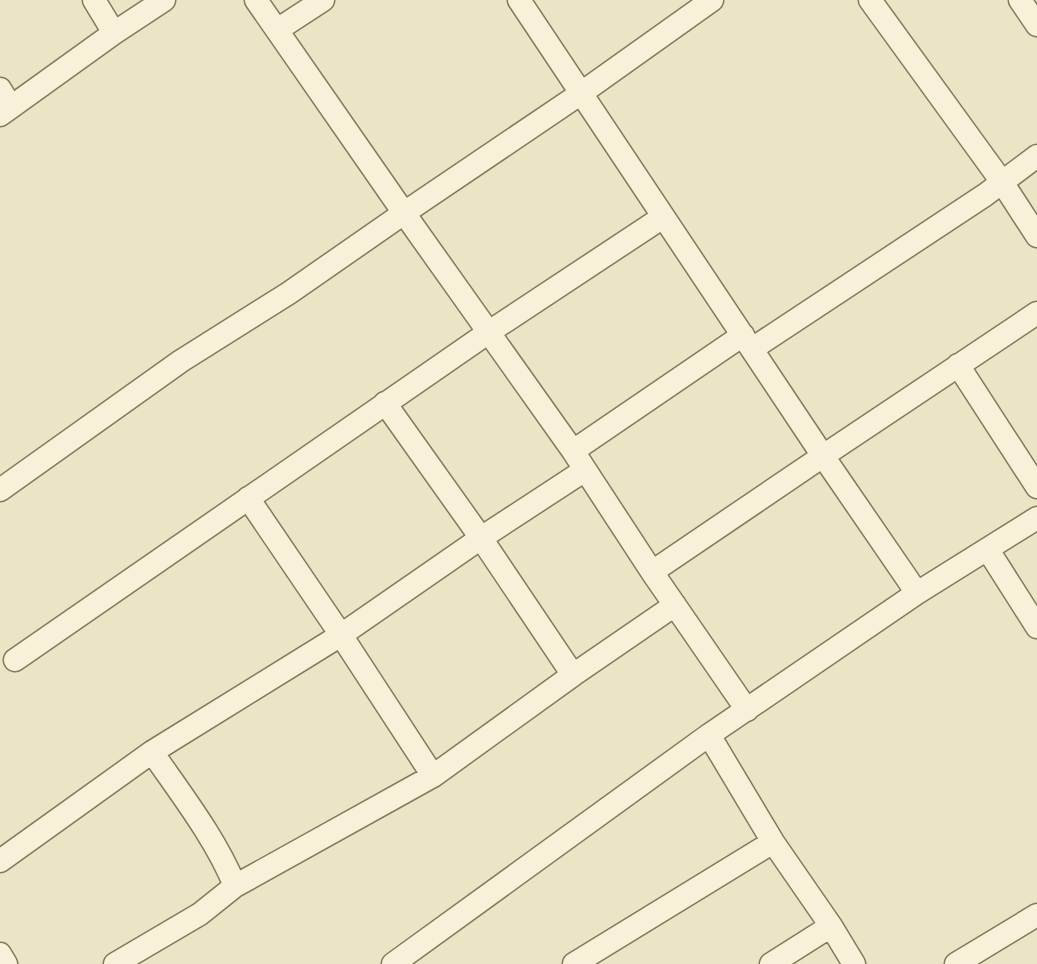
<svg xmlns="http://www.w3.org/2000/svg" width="1037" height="964" viewBox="0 0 1037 964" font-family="'PT Serif',serif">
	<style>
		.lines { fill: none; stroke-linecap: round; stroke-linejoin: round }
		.street-casing { stroke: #84785d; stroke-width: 25 }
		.street { stroke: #f6f1d8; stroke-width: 22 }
	</style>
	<rect width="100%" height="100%" fill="#eae5c5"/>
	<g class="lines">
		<defs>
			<path id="street" d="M94,0L114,33
				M256,0L404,213L573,451L652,572L747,710
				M519,0L823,456L917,593
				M870,0L1002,182L1037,236
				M1020,0L1037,25
				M277,30L323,0
				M0,89L11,107
				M0,115L114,33L164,0
				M752,349L985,195L1037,156
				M958,365L1037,487
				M385,403L481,538L573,675
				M573,451L743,335
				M0,490L181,361L289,293L404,213L580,94L712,0
				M248,498L341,635L433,776
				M988,550L1037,627
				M652,572L823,456L1037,313
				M15,660L489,332L663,217
				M709,735L773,842L831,926L854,964
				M0,861L152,752L341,635L481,538L585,470
				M235,886L433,776L573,675L675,605
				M0,954L6,964
				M115,964L200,914L235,886C216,839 181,794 152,752
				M393,964L709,735L917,593L1037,518
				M574,964L773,842
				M771,964L831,926
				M956,964L1037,915"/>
		</defs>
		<use href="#street" class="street-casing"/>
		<use href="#street" class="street"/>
	</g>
</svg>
